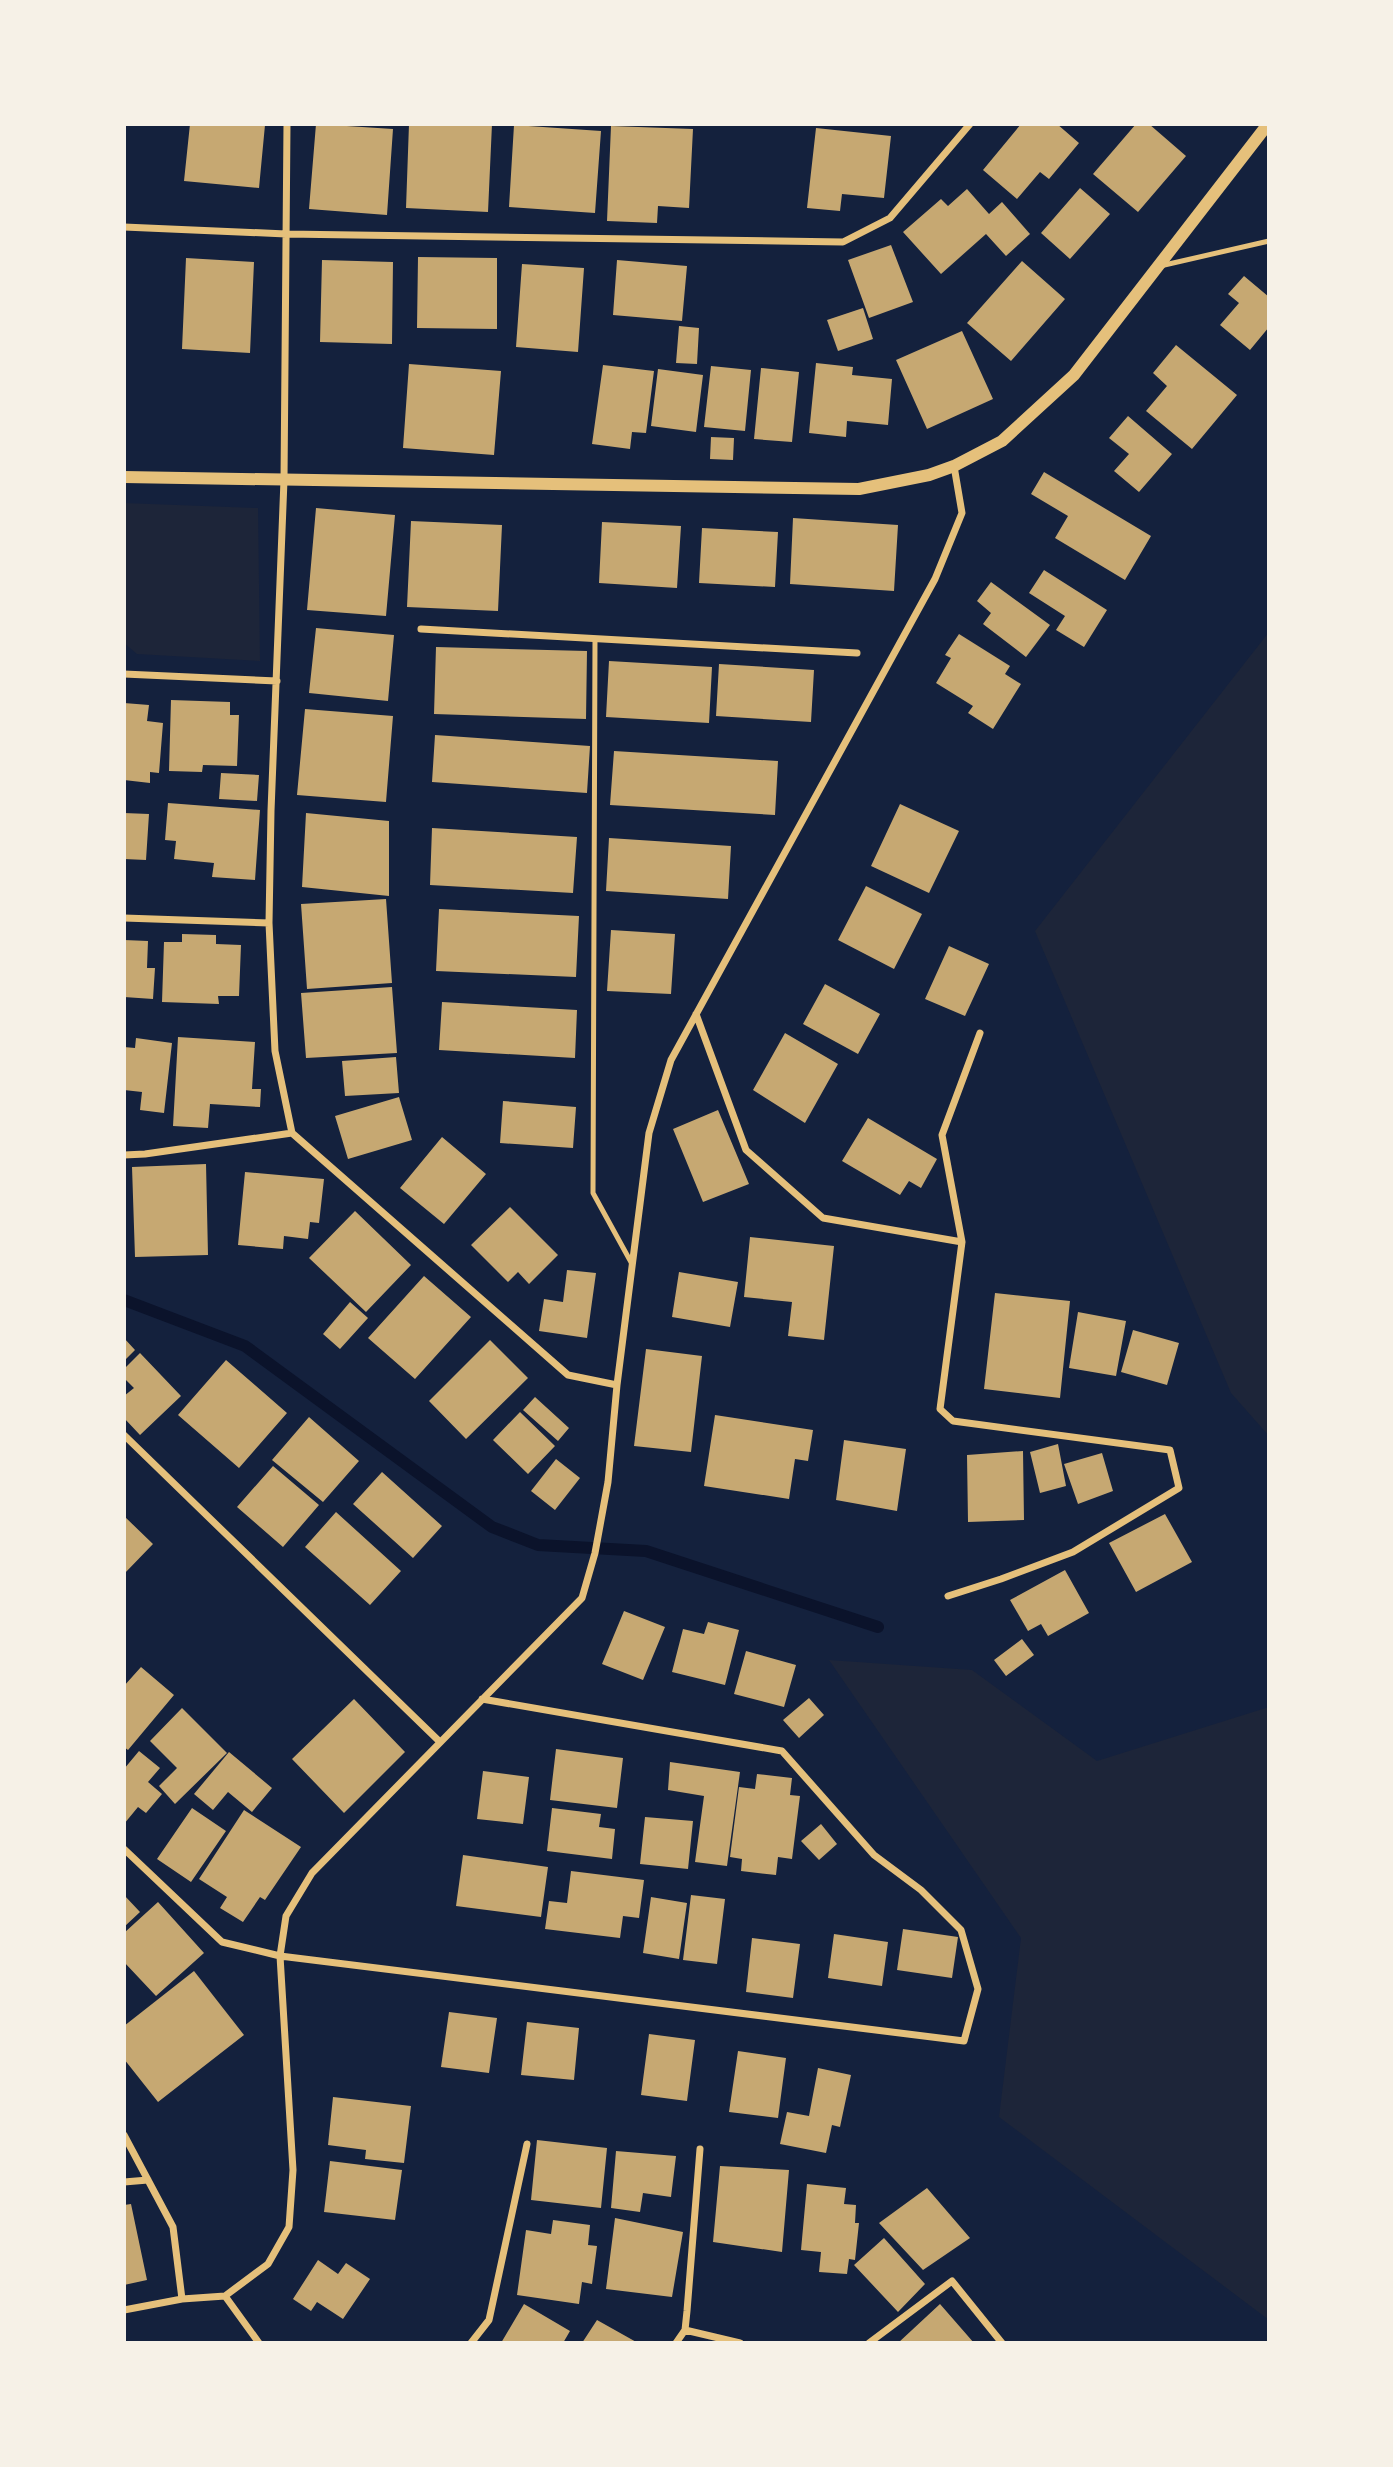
<svg xmlns="http://www.w3.org/2000/svg" width="1393" height="2467" viewBox="0 0 1393 2467" font-family="Rubik,sans-serif">
	<style>
		.green { fill: #1d2539 }
		.lines { fill: none; stroke-linecap: round; stroke-linejoin: round }
		.stream { stroke: #0b132b; stroke-width: 12 }
		.building { fill: #c6a872 }
		.service { stroke: #e5c07b; stroke-width: 5 }
		.minor { stroke: #e5c07b; stroke-width: 7 }
		.tertiary { stroke: #e5c07b; stroke-width: 12 }
	</style>
	<rect width="100%" height="100%" fill="#14213d"/>
	<path class="green" d="M124,503L258,508L260,661L137,654L124,643Z
		M1269,632V1436L1231,1393L1035,931Z
		M829,1660L972,1670L1097,1761L1269,1707V2320L999,2117L1021,1938Z"/>
	<g class="lines">
		<path class="stream" d="M124,1300L245,1346L492,1527L538,1545L646,1551L878,1627"/>
	</g>
	<path class="building" d="M190,124L265,125L259,188L184,181Z
		M316,124L393,129L387,215L309,209Z
		M409,124H492L488,212L406,208Z
		M1021,124H1057L1079,143L1049,179L1040,172L1017,199L983,170Z
		M1136,124H1149L1186,156L1138,212L1093,174Z
		M514,125L601,131L595,213L509,207Z
		M611,126L693,129L689,208L658,206L657,223L607,221Z
		M816,128L891,136L884,198L842,194L840,211L807,208Z
		M1080,188L1110,214L1070,259L1041,233Z
		M967,189L989,214L1002,202L1030,234L1006,256L986,234L941,274L903,232L941,199L948,206Z
		M891,245L913,302L869,318L848,260Z
		M418,257L497,258V329L417,328Z
		M186,258L254,262L250,353L182,349Z
		M322,260L393,262L392,344L320,342Z
		M617,260L687,266L682,321L613,315Z
		M1022,261L1065,299L1011,361L967,323Z
		M522,264L584,268L578,352L516,347Z
		M1244,276L1269,297V327L1250,350L1220,325L1239,303L1228,294Z
		M863,308L873,339L838,351L827,320Z
		M679,326L699,328L697,364L676,363Z
		M962,331L993,399L927,429L896,360Z
		M1176,345L1237,395L1192,449L1146,411L1167,386L1153,373Z
		M816,363L853,367L852,375L892,379L888,425L847,421L846,437L809,433Z
		M409,364L501,371L494,455L403,448Z
		M603,365L654,371L646,433L632,432L630,449L592,444Z
		M711,366L751,370L745,431L704,427Z
		M761,368L799,372L792,442L754,439Z
		M658,369L703,375L696,432L651,426Z
		M1128,416L1172,454L1139,492L1114,471L1129,454L1109,438Z
		M711,437L734,438L733,460L710,459Z
		M1044,472L1151,536L1125,580L1055,538L1068,516L1031,494Z
		M316,508L395,515L386,616L307,610Z
		M793,518L898,525L894,591L790,584Z
		M411,521L502,525L498,611L407,607Z
		M602,522L681,526L677,588L599,583Z
		M702,528L778,532L775,587L699,583Z
		M1044,570L1107,610L1084,647L1056,630L1065,616L1029,593Z
		M991,582L1050,625L1026,657L983,624L991,613L977,601Z
		M316,628L394,635L388,701L309,693Z
		M959,634L1010,666L1005,674L1021,684L993,729L968,713L973,706L936,683L951,658L945,655Z
		M436,647L587,651L586,719L434,714Z
		M609,661L712,667L709,723L606,717Z
		M719,664L814,670L811,722L716,716Z
		M171,700L230,702V715H239L237,766L203,765L202,772L169,771Z
		M124,703L149,705L147,721L163,723L159,773L150,772V783L124,780Z
		M305,709L393,716L386,802L297,795Z
		M435,735L590,746L587,793L432,782Z
		M614,751L778,761L775,815L610,805Z
		M221,773L259,775L257,801L219,799Z
		M168,803L260,810L255,880L212,877L214,863L174,859L176,841L165,840Z
		M900,804L959,831L929,893L871,866Z
		M124,813L149,814L146,860L124,859Z
		M306,813L389,821V896L302,887Z
		M432,828L577,837L573,893L430,885Z
		M609,838L731,846L728,899L606,891Z
		M866,886L922,914L894,969L838,940Z
		M386,899L392,983L307,989L301,904Z
		M439,909L579,916L576,977L436,971Z
		M611,930L675,934L671,994L607,991Z
		M182,934L216,935V944L241,945L239,996H218L219,1004L162,1002L164,942H182Z
		M124,940L148,941L147,968H155L153,999L124,997Z
		M949,946L989,964L965,1016L925,999Z
		M825,984L880,1014L858,1054L803,1024Z
		M392,987L397,1053L306,1058L301,993Z
		M442,1002L577,1010L575,1058L439,1050Z
		M785,1033L838,1064L805,1123L753,1090Z
		M178,1037L255,1042L252,1089H261L260,1107L210,1104L208,1128L173,1126Z
		M136,1038L172,1043L164,1113L140,1110L142,1092L124,1090V1047L135,1048Z
		M396,1057L399,1093L345,1096L342,1061Z
		M399,1097L412,1140L348,1159L335,1116Z
		M503,1101L576,1107L573,1148L500,1143Z
		M718,1110L749,1184L703,1202L673,1129Z
		M868,1118L937,1159L921,1188L909,1181L900,1195L842,1161Z
		M442,1137L486,1174L444,1224L400,1188Z
		M206,1164L208,1255L135,1257L132,1167Z
		M245,1172L324,1179L319,1223L310,1222L308,1239L284,1236L283,1249L238,1245Z
		M510,1207L558,1255L529,1284L518,1272L508,1282L471,1245Z
		M355,1211L411,1265L366,1312L309,1258Z
		M750,1237L834,1246L824,1340L788,1336L792,1302L744,1297Z
		M567,1270L596,1273L587,1338L539,1331L544,1299L563,1302Z
		M679,1272L738,1282L730,1327L672,1317Z
		M424,1276L471,1317L415,1379L368,1338Z
		M995,1293L1070,1301L1060,1398L984,1389Z
		M350,1302L368,1318L340,1349L323,1334Z
		M1078,1312L1126,1321L1116,1376L1069,1368Z
		M1133,1330L1179,1343L1167,1385L1121,1372Z
		M124,1338L135,1350L124,1361Z
		M490,1340L528,1378L466,1439L429,1401Z
		M646,1349L702,1356L691,1452L634,1446Z
		M140,1353L181,1396L140,1435L124,1418V1396L134,1388L124,1378V1369Z
		M226,1360L287,1413L239,1468L178,1415Z
		M535,1397L569,1428L558,1441L523,1410Z
		M520,1412L555,1446L528,1474L493,1440Z
		M715,1415L813,1430L808,1461L795,1459L789,1499L704,1486Z
		M309,1417L359,1461L323,1502L272,1460Z
		M844,1440L906,1449L897,1511L836,1500Z
		M1058,1444L1066,1486L1040,1493L1030,1452Z
		M1023,1451L1024,1520L968,1522L967,1455Z
		M1102,1453L1113,1491L1078,1504L1064,1464Z
		M556,1459L580,1478L555,1510L531,1491Z
		M273,1466L319,1505L283,1547L237,1507Z
		M382,1472L442,1526L413,1558L353,1504Z
		M336,1512L401,1571L370,1605L305,1547Z
		M1165,1514L1192,1562L1136,1592L1109,1543Z
		M124,1516L153,1544L124,1574Z
		M1065,1570L1089,1613L1048,1636L1041,1624L1028,1631L1010,1600Z
		M624,1611L665,1627L643,1680L602,1664Z
		M708,1622L739,1630L725,1685L672,1672L683,1629L704,1634Z
		M1022,1639L1034,1655L1006,1676L994,1660Z
		M746,1651L796,1665L784,1707L734,1694Z
		M141,1667L174,1695L128,1750L124,1747V1686Z
		M809,1698L824,1715L799,1738L783,1720Z
		M354,1699L405,1752L344,1813L292,1759Z
		M182,1708L227,1753L175,1804L159,1786L177,1768L150,1741Z
		M556,1749L623,1758L617,1808L550,1800Z
		M139,1751L160,1768L148,1782L162,1794L146,1813L138,1807L124,1824V1769Z
		M229,1752L272,1788L252,1812L228,1792L213,1810L194,1794Z
		M670,1762L740,1772L727,1866L695,1862L704,1796L668,1790Z
		M483,1771L529,1777L523,1824L477,1819Z
		M757,1774L792,1778L790,1795L800,1796L792,1859L778,1857L776,1875L741,1871L742,1859L730,1857L739,1787L755,1789Z
		M192,1808L226,1831L191,1882L157,1859Z
		M552,1808L601,1814L599,1827L615,1829L612,1859L547,1851Z
		M244,1810L301,1847L265,1900L260,1897L243,1922L220,1908L227,1897L199,1879Z
		M645,1817L693,1821L688,1869L640,1864Z
		M821,1824L837,1844L819,1860L801,1841Z
		M463,1855L548,1867L541,1917L456,1906Z
		M571,1871L644,1880L639,1918L623,1916L620,1938L545,1929L549,1901L567,1903Z
		M124,1895L140,1912L124,1927Z
		M691,1895L725,1899L717,1964L683,1960Z
		M651,1897L687,1903L679,1959L643,1953Z
		M158,1902L204,1953L156,1996L124,1962V1933Z
		M903,1929L958,1937L952,1978L897,1970Z
		M834,1934L888,1942L882,1986L828,1978Z
		M752,1938L800,1944L793,1998L746,1992Z
		M194,1971L244,2035L158,2102L124,2059V2026Z
		M449,2012L497,2018L489,2073L441,2067Z
		M527,2022L579,2028L574,2080L521,2075Z
		M649,2034L695,2040L687,2101L641,2095Z
		M738,2051L786,2058L778,2118L729,2112Z
		M818,2068L851,2075L840,2127L832,2125L826,2153L780,2144L787,2112L809,2116Z
		M333,2097L411,2106L404,2163L365,2159L366,2150L328,2145Z
		M537,2140L607,2148L601,2208L531,2200Z
		M616,2151L676,2156L671,2197L643,2193L640,2212L611,2208Z
		M330,2161L402,2170L395,2220L324,2212Z
		M720,2166L789,2170L782,2252L713,2242Z
		M807,2184L846,2188L844,2204L856,2205L855,2223H859L855,2260L849,2259L847,2274L819,2272L821,2252L801,2250Z
		M927,2188L970,2238L923,2270L879,2223Z
		M131,2204L147,2280L124,2285V2205Z
		M615,2218L683,2232L672,2297L606,2289Z
		M553,2220L590,2225L588,2245L597,2246L592,2284L582,2282L579,2304L517,2295L526,2230L551,2234Z
		M884,2238L925,2284L898,2312L854,2265Z
		M318,2260L338,2274L346,2263L370,2279L343,2319L317,2302L311,2311L293,2299Z
		M524,2304L570,2331L563,2343H501Z
		M940,2304L974,2343H898Z
		M597,2320L638,2343H582Z"/>
	<g class="lines">
		<path class="service" d="M1160,266L1269,241
			M595,639L593,1193L632,1264"/>
		<path class="minor" d="M287,124L284,480L271,811L269,923L275,1051L292,1133L568,1375L617,1385
			M124,227L286,234L843,242L890,218L970,124
			M421,629L857,653
			M124,674L277,681
			M124,918L269,923
			M696,1014L746,1150L823,1218L962,1242L940,1409L953,1421L1170,1450L1179,1488L1073,1552L1001,1579L948,1596
			M124,1155L145,1154L292,1133
			M962,1242L942,1135L980,1033
			M124,1435L440,1742
			M124,1849L222,1942L280,1956L964,2041L978,1989L961,1930L921,1890L874,1855L782,1751L482,1699
			M124,2135L173,2227L182,2299
			M124,2182L148,2180
			M225,2296L259,2343
			M124,2310L182,2299L225,2296L268,2264L289,2227L293,2170L280,1956L286,1916L312,1873L582,1598L595,1553L608,1482L617,1385L649,1133L671,1060L935,579L962,513L954,466
			M685,2330L740,2343
			M471,2343L489,2320L527,2144
			M676,2343L685,2330L687,2311L700,2149
			M869,2343L952,2281L1002,2343"/>
		<path class="tertiary" d="M124,477L859,489L929,475L954,466L1002,441L1074,375L1268,124"/>
	</g>
	<rect width="1393" height="2467" fill="none" stroke="#f6f1e7" stroke-width="252"/>
</svg>
